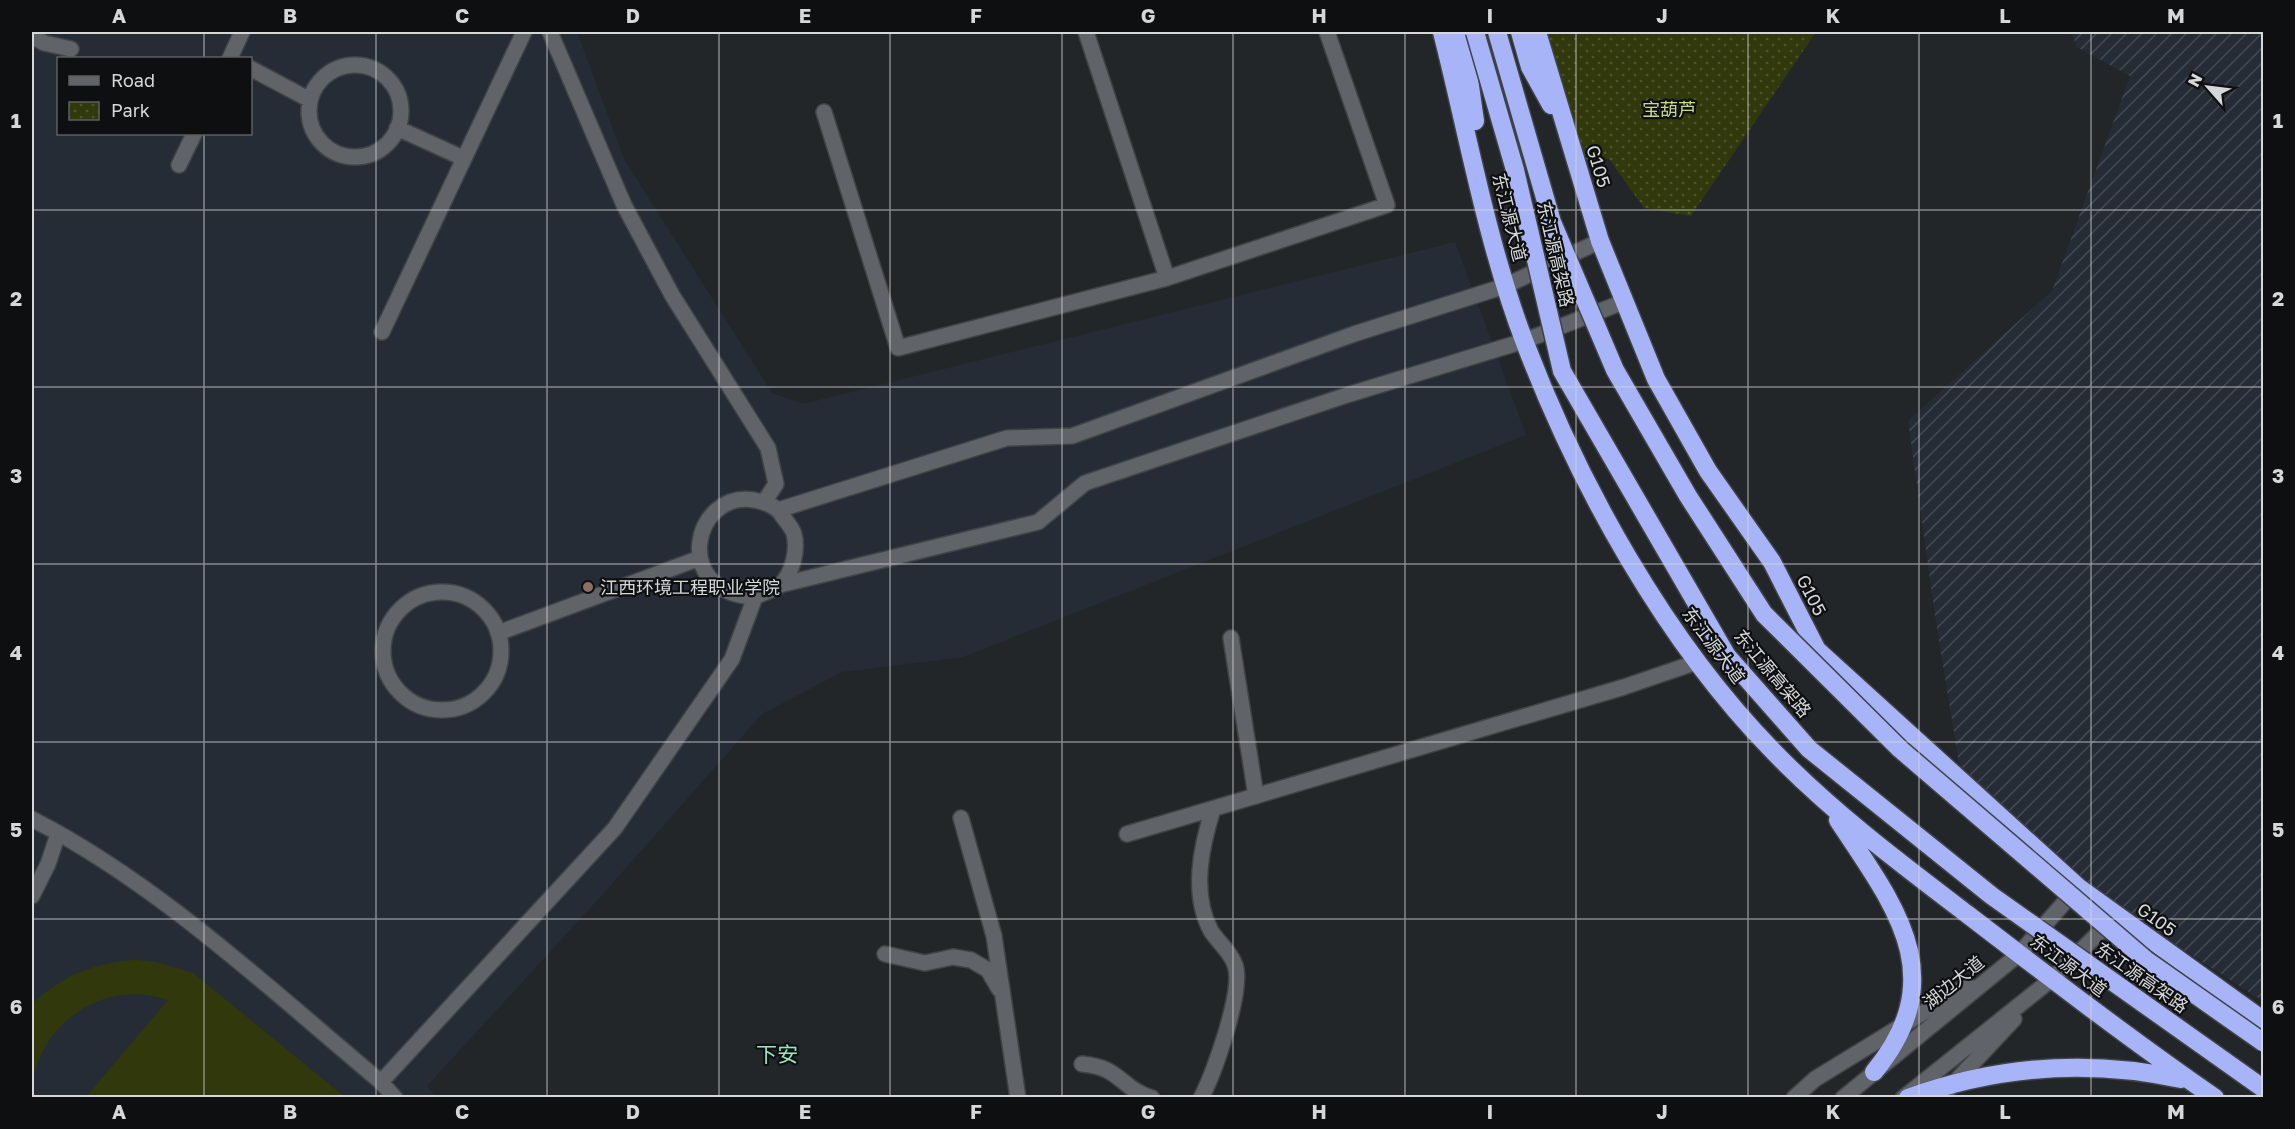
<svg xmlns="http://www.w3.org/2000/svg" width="2295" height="1129" viewBox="0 0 2295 1129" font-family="'Golos Text','Noto Sans SC',sans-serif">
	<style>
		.industrial { fill: url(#industrial-furrows) }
		.built { fill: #262c35; fill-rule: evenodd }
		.grass { fill: #31380b }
		.park { fill: url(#park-dots) }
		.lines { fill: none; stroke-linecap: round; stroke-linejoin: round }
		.street-casing { stroke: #404346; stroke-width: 18 }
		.secondary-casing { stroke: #404346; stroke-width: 18 }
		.highway-casing { stroke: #404346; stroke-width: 21 }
		.street { stroke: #606367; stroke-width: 15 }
		.secondary { stroke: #606367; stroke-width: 15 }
		.highway { stroke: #a7b4f7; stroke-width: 18 }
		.highway-bridge-casing { stroke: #404346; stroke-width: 21; stroke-linecap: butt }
		.highway-bridge { stroke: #a7b4f7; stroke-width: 18 }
		.grid { fill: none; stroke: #d5d7d9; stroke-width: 1.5; stroke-opacity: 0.55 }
		.education-dot { fill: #8d6e63; stroke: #0e0f10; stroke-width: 2 }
		.labels { text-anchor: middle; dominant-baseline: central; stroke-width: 4.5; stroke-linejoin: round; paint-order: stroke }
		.park-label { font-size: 18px; fill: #cada8a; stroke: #0e0f10 }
		.street-label { font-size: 18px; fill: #d5d7d9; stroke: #0e0f10 }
		.poi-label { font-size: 18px; fill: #d5d7d9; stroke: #0e0f10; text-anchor: start }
		.quarter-label { font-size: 21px; fill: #97e8be; stroke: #0e0f10 }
		.neatline { fill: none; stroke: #d5d7d9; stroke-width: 2 }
		.grid-label { font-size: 20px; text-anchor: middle; font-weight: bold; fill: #d5d7d9 }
	</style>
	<defs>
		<pattern id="industrial-furrows" width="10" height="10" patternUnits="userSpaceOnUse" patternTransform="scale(1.5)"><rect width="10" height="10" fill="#262c35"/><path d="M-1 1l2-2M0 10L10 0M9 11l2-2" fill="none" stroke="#454a52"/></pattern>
		<pattern id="park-dots" width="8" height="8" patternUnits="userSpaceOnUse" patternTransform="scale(1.5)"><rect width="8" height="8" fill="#31380b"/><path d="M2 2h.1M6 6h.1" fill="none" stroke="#4e542e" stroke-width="1.8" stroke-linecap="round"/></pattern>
	</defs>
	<rect width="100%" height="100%" fill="#232629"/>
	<path class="industrial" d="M2071,32H2263V1001L2165,938L2132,933L1965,800L1936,622L1908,421L2052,291L2130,76L2077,47Z"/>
	<path class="built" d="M32,32H577L624,159L772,393L803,404L1455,242L1526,435L963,657L842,672L762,714L603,894L427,1086L436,1097H32ZM58,58H250V134H58Z"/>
	<path class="grass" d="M137,960L156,962L193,973L345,1097H86L168,1000C106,978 42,1021 32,1084V1004C62,976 95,962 137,960Z"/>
	<path class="park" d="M1531,32H1816L1691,216L1644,208L1609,159L1565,160Z"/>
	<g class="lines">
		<defs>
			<path id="street" d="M550,32L624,205L672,295L768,448L776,484L764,502
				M1086,32L1167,278
				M32,36L44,43L71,49
				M230,58L242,32
				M309 111a46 46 0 1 1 92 0a46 46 0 1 1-92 0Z
				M250,68L310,100
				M824,112L898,348L1167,278L1387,205L1327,32
				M397,128L463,158
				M179,165L194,134
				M382,332L524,32
				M383 651a59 59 0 1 1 118 0a59 59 0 1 1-118 0Z
				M498,633L700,558
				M1231,638L1256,796
				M961,818L994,936L1018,1098
				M32,819C159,884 272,991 381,1082
				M1127,834L1624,687L1697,662
				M32,896L48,864L58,834
				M885,954L925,963L953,957L971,960L988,970L999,989
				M1082,1064C1121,1067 1121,1089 1152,1098
				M395,1098L381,1082L615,828L732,659L755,597C762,593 774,590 780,585C793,573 798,550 794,534C792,527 785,520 781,514C775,505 764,502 754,500C693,490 670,593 755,597
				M1201,1098C1214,1074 1244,989 1235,965C1231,952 1218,942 1211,931C1191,894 1201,847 1213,809"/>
			<path id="secondary" d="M778,510L1007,438L1072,436L1354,334L1505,286L1600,241
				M780,585L1038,522L1085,483L1347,395L1524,341L1623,302
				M1794,1098L1815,1079L1968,985
				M1843,1098L2019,954L2078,887
				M1903,1098L2052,979L2113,919
				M1940,1098L2014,1019"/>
			<path id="highway" d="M1442,32C1468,134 1487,244 1525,343C1579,485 1666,642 1773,751C1832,812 1900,863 1967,914C2049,977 2130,1039 2215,1098
				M1457,32L1468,72L1475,121
				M1520,32L1530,67L1551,105
				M1537,32L1600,241L1656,379L1708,471L1772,562L1817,650L2078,887L2264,1021
				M1838,820C1894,905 1953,976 1874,1072
				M1908,1098C1997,1066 2089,1059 2181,1079"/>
		</defs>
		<use href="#street" class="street-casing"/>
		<use href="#secondary" class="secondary-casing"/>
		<use href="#highway" class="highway-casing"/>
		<use href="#street" class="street"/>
		<use href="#secondary" class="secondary"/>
		<use href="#highway" class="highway"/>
		<defs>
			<path id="highway-bridge" d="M1475,32L1515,170L1562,371L1727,656L1809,749L1992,896L2264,1089
				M1497,32L1552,222L1615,370L1688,496L1764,614L1900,749L2146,960L2264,1043"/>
		</defs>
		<use href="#highway-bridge" class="highway-bridge-casing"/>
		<use href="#highway-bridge" class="highway-bridge"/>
	</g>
	<path class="grid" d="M204,32V58M376,32V1098M547,32V1098M719,32V1098M890,32V1098M1062,32V1098M1233,32V1098M1405,32V1098M1576,32V1098M1748,32V1098M1919,32V1098M2091,32V1098M204,134V1098M32,210H2264M32,387H2264M32,564H2264M32,742H2264M32,919H2264"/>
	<circle class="education-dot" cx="588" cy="587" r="6"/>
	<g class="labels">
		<g class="park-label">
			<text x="1669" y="109">宝葫芦</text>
		</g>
		<g class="street-label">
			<text transform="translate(1599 166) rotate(73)">G105</text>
			<text transform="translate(1510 217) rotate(76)">东江源大道</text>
			<text transform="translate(1556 254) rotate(77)">东江源高架路</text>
			<text transform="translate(1812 595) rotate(63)">G105</text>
			<text transform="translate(1714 645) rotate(53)">东江源大道</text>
			<text transform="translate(1773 673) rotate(50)">东江源高架路</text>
			<text transform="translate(2157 919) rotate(36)">G105</text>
			<text transform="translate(2069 965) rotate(37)">东江源大道</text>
			<text transform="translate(2142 977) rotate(35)">东江源高架路</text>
			<text transform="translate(1953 982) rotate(-39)">湖边大道</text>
		</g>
		<g class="poi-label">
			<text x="600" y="587">江西环境工程职业学院</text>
		</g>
		<g class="quarter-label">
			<text x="777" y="1054">下安</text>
		</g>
	</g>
	<rect width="2295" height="1129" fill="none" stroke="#0e0f10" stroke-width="66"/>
	<rect x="57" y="57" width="195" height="78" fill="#0e0f10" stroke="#5e5f60" stroke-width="1.5"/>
	<rect x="69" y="76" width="30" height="9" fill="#606367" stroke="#5e5f60" stroke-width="1.5"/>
	<text x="111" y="87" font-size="18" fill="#d5d7d9">Road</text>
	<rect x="69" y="102" width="30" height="18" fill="url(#park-dots)" stroke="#5e5f60" stroke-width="1.5"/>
	<text x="111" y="117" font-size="18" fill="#d5d7d9">Park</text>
	<g transform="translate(2208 87) rotate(298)" stroke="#0e0f10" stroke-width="4.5" paint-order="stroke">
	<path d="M0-4.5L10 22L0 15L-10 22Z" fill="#d5d7d9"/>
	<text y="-9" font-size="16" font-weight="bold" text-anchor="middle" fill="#d5d7d9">N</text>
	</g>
	<rect x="33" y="33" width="2229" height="1063" class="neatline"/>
	<g class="grid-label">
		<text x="119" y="23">A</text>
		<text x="290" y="23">B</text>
		<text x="462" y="23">C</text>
		<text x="633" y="23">D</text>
		<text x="805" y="23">E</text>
		<text x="976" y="23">F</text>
		<text x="1148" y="23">G</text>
		<text x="1319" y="23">H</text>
		<text x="1490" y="23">I</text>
		<text x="1662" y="23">J</text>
		<text x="1833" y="23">K</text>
		<text x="2005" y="23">L</text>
		<text x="2176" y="23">M</text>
		<text x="16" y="128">1</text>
		<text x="2278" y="128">1</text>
		<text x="16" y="306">2</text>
		<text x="2278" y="306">2</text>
		<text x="16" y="483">3</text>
		<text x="2278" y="483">3</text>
		<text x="16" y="660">4</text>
		<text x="2278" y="660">4</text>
		<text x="16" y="837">5</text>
		<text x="2278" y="837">5</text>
		<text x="16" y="1014">6</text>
		<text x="2278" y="1014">6</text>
		<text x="119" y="1119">A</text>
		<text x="290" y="1119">B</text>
		<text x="462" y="1119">C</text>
		<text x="633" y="1119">D</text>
		<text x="805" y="1119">E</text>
		<text x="976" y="1119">F</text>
		<text x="1148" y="1119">G</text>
		<text x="1319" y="1119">H</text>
		<text x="1490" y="1119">I</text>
		<text x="1662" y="1119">J</text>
		<text x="1833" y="1119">K</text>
		<text x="2005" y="1119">L</text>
		<text x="2176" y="1119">M</text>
	</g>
</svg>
